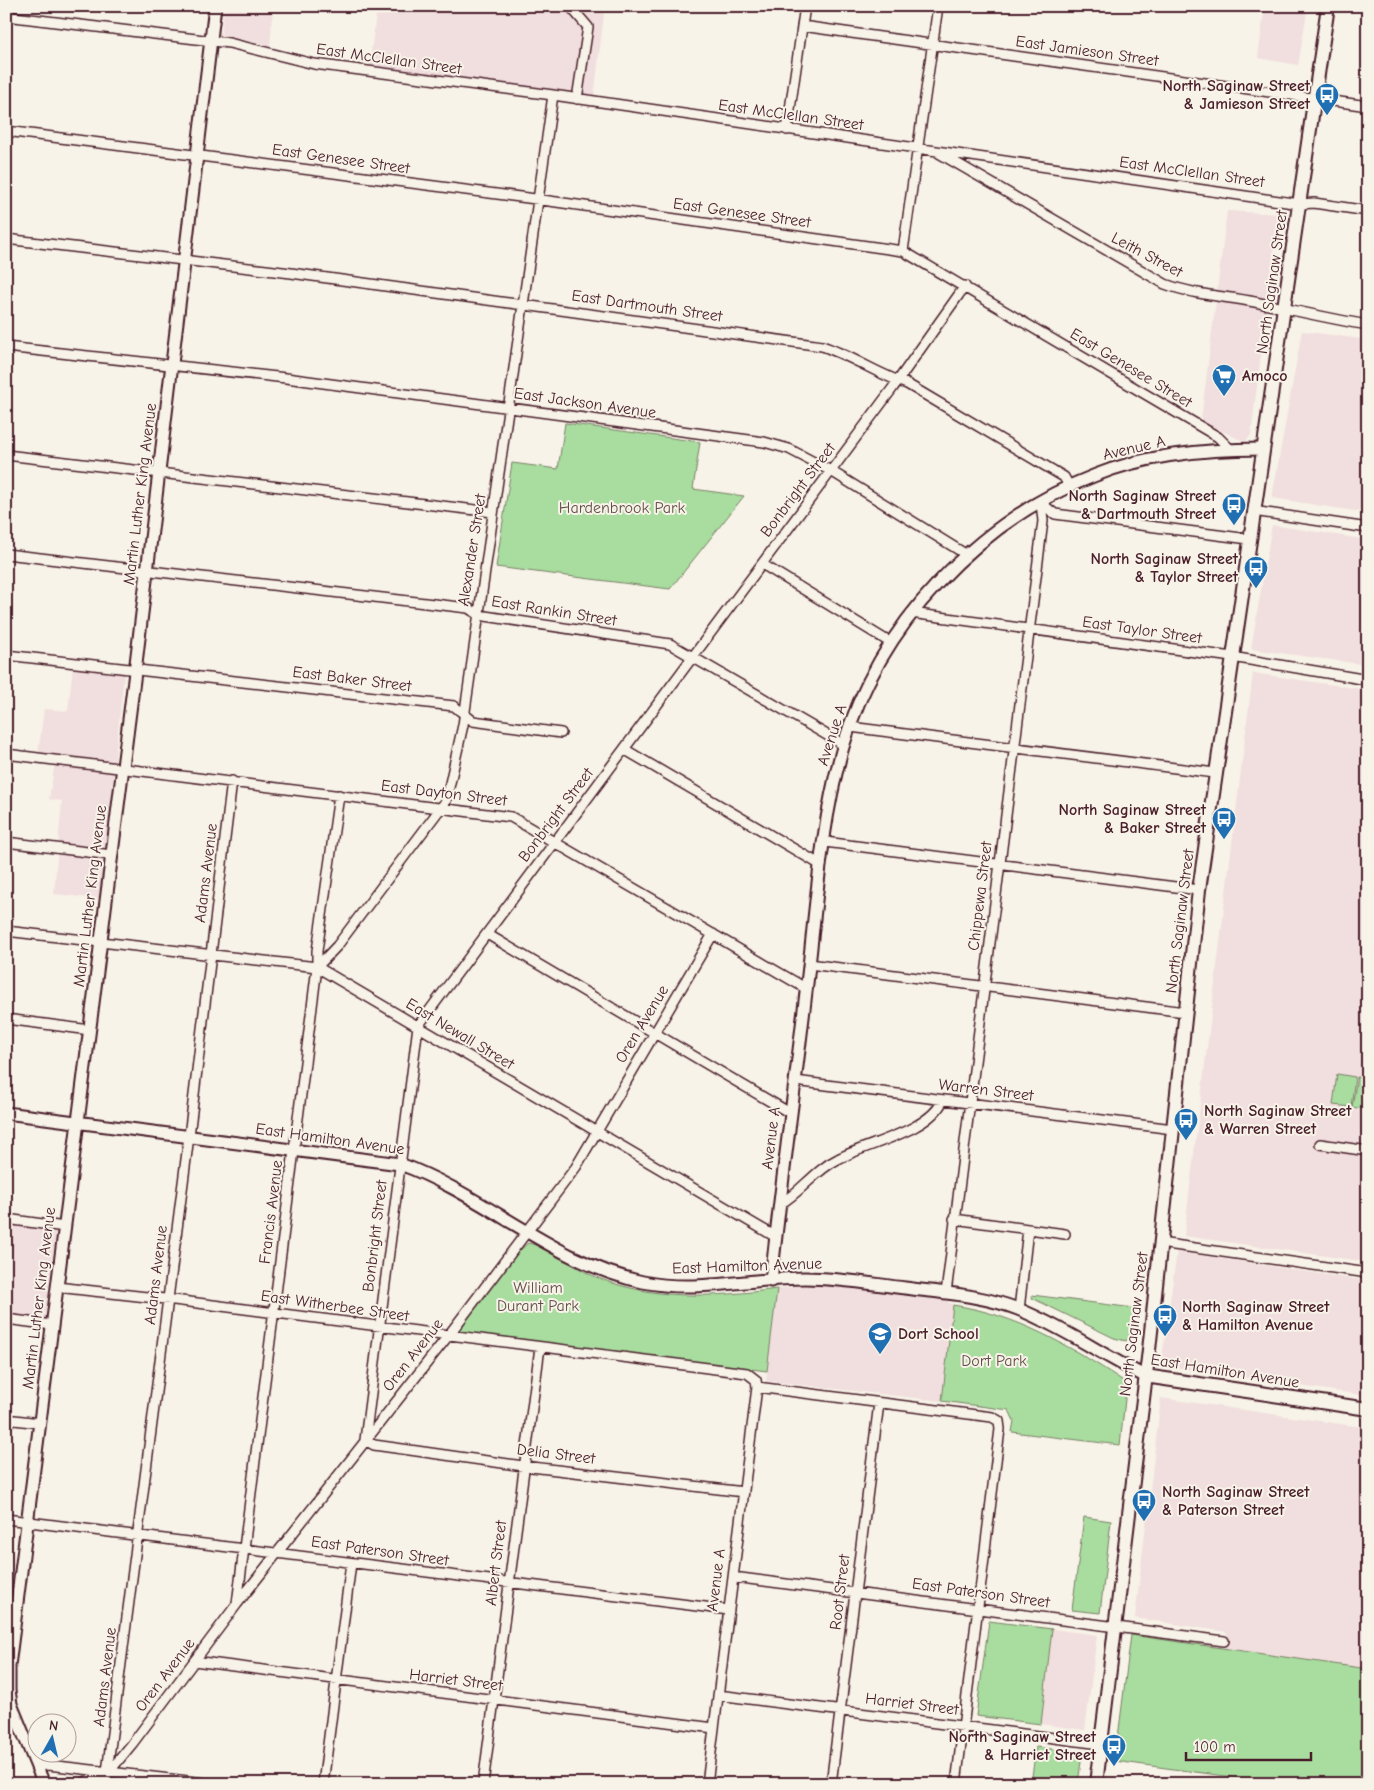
<svg xmlns="http://www.w3.org/2000/svg" width="1374" height="1790" viewBox="0 0 1374 1790" font-family="'Comic Neue',sans-serif">
	<style>
		.built { fill: #f1dede }
		.green { fill: #a8dd9f; stroke: #797e65 }
		.lines { fill: none; stroke-linecap: round; stroke-linejoin: round }
		.minor-casing { stroke: #4a1f2b; stroke-width: 12 }
		.tertiary-casing { stroke: #4a1f2b; stroke-width: 15 }
		.secondary-casing { stroke: #4a1f2b; stroke-width: 16 }
		.minor { stroke: #f7f3e8; stroke-width: 9 }
		.tertiary { stroke: #f7f3e8; stroke-width: 11 }
		.secondary { stroke: #f7f3e8; stroke-width: 12 }
		.labels { text-anchor: middle; dominant-baseline: central; stroke-width: 4; stroke-linejoin: round; paint-order: stroke }
		.street-label { font-size: 16px; fill: #4a1f2b; stroke: #f7f3e8 }
		.poi-label { font-size: 16px; font-weight: bold; fill: #4a1f2b; stroke: #f7f3e8; text-anchor: end }
		.park-label { font-size: 16px; fill: #624e48; stroke: #f7f3e8 }
	</style>
	<rect width="100%" height="100%" fill="#f7f3e8"/>
	<filter id="ink" filterUnits="userSpaceOnUse"><feTurbulence type="fractalNoise" baseFrequency=".02" numOctaves="2"/><feDisplacementMap in="SourceGraphic" scale="10" xChannelSelector="R" yChannelSelector="G"/><feConvolveMatrix kernelMatrix="1 2 1 2 8 2 1 2 1" color-interpolation-filters="sRGB"/></filter>
	<g filter="url(#ink)">
		<path class="built" d="M224,6H273L270,46L221,35Z
			M313,6H593L604,14L594,97L369,68L376,15Z
			M1265,6H1308L1298,65L1258,58Z
			M1227,211L1278,214L1251,435L1245,442L1201,421Z
			M1302,331L1368,340V513L1272,498Z
			M1272,525L1368,540V665L1251,649Z
			M73,667L124,674L100,899L54,894L62,801L49,799L56,758L38,756L44,709L68,711Z
			M1253,673L1368,690V1262L1184,1236Z
			M6,1224L56,1231L45,1318L6,1314Z
			M1177,1252L1368,1281V1396L1161,1365Z
			M815,1284L947,1301L953,1305L942,1401L766,1381L777,1289Z
			M1161,1398L1368,1428V1669L1225,1648L1227,1632L1135,1618Z
			M1052,1629L1097,1635L1085,1730L1041,1724Z"/>
		<path class="green" d="M565,423L700,442L693,489L744,496L670,589L496,567L512,463L558,469Z
			M1337,1074L1355,1077L1351,1107L1333,1105Z
			M1357,1077L1368,1078V1110L1352,1107Z
			M528,1243C542,1245 579,1270 596,1277C655,1301 715,1297 777,1289L767,1371L460,1332L459,1328L518,1252Z
			M1032,1295L1134,1308L1132,1334L1126,1341L1114,1338L1032,1298Z
			M953,1305C1015,1314 1070,1346 1122,1380L1126,1390L1120,1445L1012,1432L1014,1421L1009,1410L942,1401Z
			M1084,1517L1111,1521L1100,1613L1072,1610Z
			M989,1621L1052,1629L1041,1724L976,1716Z
			M1131,1635L1368,1669V1784H1283L1115,1761Z
			M1036,1747L1082,1753L1078,1784H1031Z"/>
		<g class="lines">
			<defs>
				<path id="minor" d="M570,6L588,27L577,99
					M6,16L229,43L314,64L553,95L1300,204L1314,203L1368,211
					M802,26L1368,106
					M787,130L805,6
					M6,131L528,198L903,251L1218,437L1230,449
					M939,153L1165,284C1194,295 1224,296 1255,302C1293,310 1330,319 1368,325
					M6,239L291,273L822,346C852,356 877,374 907,384L1064,477L1069,486
					M903,251L938,6
					M6,347L286,378L764,442L789,449L831,471L967,555
					M6,455L493,512
					M1041,503L1055,514L1249,539
					M1253,511L1368,528
					M6,554L468,608L478,614L485,616L670,644L844,745
					M762,564L891,643
					M911,613L1232,657L1368,680
					M6,655L454,706L473,721L561,733
					M850,727L1215,773
					M624,749L821,865
					M6,754L511,817L807,989
					M6,842L112,855
					M825,842L1199,890
					M6,931L317,967L776,1237
					M487,934L790,1113
					M809,964L1185,1012
					M317,967L337,946L446,801L463,725L553,95
					M6,1019L90,1030
					M795,1081L1173,1129
					M1320,1144L1368,1151
					M780,1204C801,1192 815,1170 838,1159C867,1143 929,1132 943,1100
					M6,1219L65,1227
					M954,1219L1065,1234
					M1160,1243L1368,1273
					M57,1287L174,1300L747,1373L756,1380L757,1387L707,1784
					M946,1293L1043,521L1041,503
					M1019,1310L1028,1229
					M6,1319L52,1325
					M757,1387L992,1417L999,1421L1000,1429L956,1784
					M6,1419L40,1423
					M744,1492L523,1466L374,1445L365,1440L418,1026L892,389L965,286
					M6,1519L729,1610
					M733,1577L1224,1641
					M237,1604L317,967V951L339,795
					M194,1661L714,1728
					M718,1695L1101,1744
					M37,1766L48,1765L214,1784
					M107,1772L189,1136L232,781
					M82,1784L102,1773
					M99,1784L132,1744L237,1604L448,1336L576,1167L713,934
					M323,1784L351,1563
					M483,1784L540,1347
					M831,1784L879,1403"/>
				<path id="tertiary" d="M6,1113L400,1164C484,1194 555,1264 643,1282C698,1293 750,1278 805,1278C839,1278 872,1284 905,1288C943,1293 982,1295 1018,1309C1063,1327 1102,1355 1145,1376
					M771,1281C781,1184 795,1088 806,992C816,911 820,826 843,747C878,626 978,520 1096,475C1148,454 1207,449 1263,449
					M44,1784L11,1704L9,1690V1666L134,680L215,6"/>
				<path id="secondary" d="M1145,1376L1368,1409
					M1096,1784L1149,1350L1199,890L1328,6"/>
			</defs>
			<use href="#minor" class="minor-casing"/>
			<use href="#tertiary" class="tertiary-casing"/>
			<use href="#secondary" class="secondary-casing"/>
			<use href="#minor" class="minor"/>
			<use href="#tertiary" class="tertiary"/>
			<use href="#secondary" class="secondary"/>
		</g>
	</g>
	<defs>
		<symbol id="bus-pin" viewBox="-11 -11 22 30"><path d="M0 17L-7.5 6A9.5 9.5 0 1 1 7.5 6Z" fill="#1f6fb2" stroke="#f7f3e8"/><path d="M-5-6H5V4H4V6H2V4H-2V6H-4V4H-5ZM-3.5-4V0h7V-4ZM-3.5 1.2v1.5H-2V1.2ZM2 1.2v1.5H3.5V1.2Z" fill="#fff"/></symbol>
		<symbol id="supermarket-pin" viewBox="-11 -11 22 30"><path d="M0 17L-7.5 6A9.5 9.5 0 1 1 7.5 6Z" fill="#1f6fb2" stroke="#f7f3e8"/><path d="M-6-5.5h2.5l.6 2H6L4.5 2H-2.5L-4.4-4H-6ZM-1.5 3.2a1.3 1.3 0 1 0 .1 0ZM3 3.2a1.3 1.3 0 1 0 .1 0Z" fill="#fff"/></symbol>
		<symbol id="school-pin" viewBox="-11 -11 22 30"><path d="M0 17L-7.5 6A9.5 9.5 0 1 1 7.5 6Z" fill="#1f6fb2" stroke="#f7f3e8"/><path d="M0-5L7-2L0 1L-7-2ZM-4 1L0 2.5L4 1V4Q0 6-4 4Z" fill="#fff"/></symbol>
	</defs>
	<g fill-rule="evenodd">
		<use href="#bus-pin" x="1313" y="81" width="28" height="38"/>
		<use href="#supermarket-pin" x="1210" y="362" width="28" height="38"/>
		<use href="#bus-pin" x="1220" y="491" width="28" height="38"/>
		<use href="#bus-pin" x="1242" y="554" width="28" height="38"/>
		<use href="#bus-pin" x="1210" y="805" width="28" height="38"/>
		<use href="#bus-pin" x="1172" y="1106" width="28" height="38"/>
		<use href="#bus-pin" x="1151" y="1302" width="28" height="38"/>
		<use href="#school-pin" x="866" y="1320" width="28" height="38"/>
		<use href="#bus-pin" x="1130" y="1487" width="28" height="38"/>
		<use href="#bus-pin" x="1100" y="1732" width="28" height="38"/>
	</g>
	<g class="labels">
		<g class="street-label">
			<text transform="translate(1087 51) rotate(8)">East Jamieson Street</text>
			<text transform="translate(389 59) rotate(8)">East McClellan Street</text>
			<text transform="translate(791 115) rotate(8)">East McClellan Street</text>
			<text transform="translate(341 159) rotate(8)">East Genesee Street</text>
			<text transform="translate(1192 172) rotate(8)">East McClellan Street</text>
			<text transform="translate(742 213) rotate(8)">East Genesee Street</text>
			<text transform="translate(1147 255) rotate(28)">Leith Street</text>
			<text transform="translate(1272 282) rotate(-82)">North Saginaw Street</text>
			<text transform="translate(647 306) rotate(8)">East Dartmouth Street</text>
			<text transform="translate(1131 368) rotate(31)">East Genesee Street</text>
			<text transform="translate(585 403) rotate(8)">East Jackson Avenue</text>
			<text transform="translate(1134 448) rotate(-13)">Avenue A</text>
			<text transform="translate(798 490) rotate(-53)">Bonbright Street</text>
			<text transform="translate(140 494) rotate(-83)">Martin Luther King Avenue</text>
			<text transform="translate(472 550) rotate(-81)">Alexander Street</text>
			<text transform="translate(554 611) rotate(9)">East Rankin Street</text>
			<text transform="translate(1142 630) rotate(8)">East Taylor Street</text>
			<text transform="translate(352 679) rotate(7)">East Baker Street</text>
			<text transform="translate(832 735) rotate(-72)">Avenue A</text>
			<text transform="translate(444 793) rotate(7)">East Dayton Street</text>
			<text transform="translate(556 815) rotate(-53)">Bonbright Street</text>
			<text transform="translate(206 873) rotate(-83)">Adams Avenue</text>
			<text transform="translate(90 896) rotate(-83)">Martin Luther King Avenue</text>
			<text transform="translate(980 896) rotate(-83)">Chippewa Street</text>
			<text transform="translate(1180 921) rotate(-83)">North Saginaw Street</text>
			<text transform="translate(642 1024) rotate(-59)">Oren Avenue</text>
			<text transform="translate(460 1034) rotate(31)">East Newall Street</text>
			<text transform="translate(986 1090) rotate(7)">Warren Street</text>
			<text transform="translate(771 1138) rotate(-83)">Avenue A</text>
			<text transform="translate(330 1139) rotate(8)">East Hamilton Avenue</text>
			<text transform="translate(271 1212) rotate(-83)">Francis Avenue</text>
			<text transform="translate(375 1236) rotate(-83)">Bonbright Street</text>
			<text transform="translate(747 1266) rotate(-2)">East Hamilton Avenue</text>
			<text transform="translate(156 1275) rotate(-83)">Adams Avenue</text>
			<text transform="translate(39 1298) rotate(-83)">Martin Luther King Avenue</text>
			<text transform="translate(335 1306) rotate(8)">East Witherbee Street</text>
			<text transform="translate(1134 1324) rotate(-83)">North Saginaw Street</text>
			<text transform="translate(413 1355) rotate(-52)">Oren Avenue</text>
			<text transform="translate(1225 1371) rotate(9)">East Hamilton Avenue</text>
			<text transform="translate(556 1454) rotate(7)">Delia Street</text>
			<text transform="translate(380 1551) rotate(8)">East Paterson Street</text>
			<text transform="translate(496 1563) rotate(-83)">Albert Street</text>
			<text transform="translate(716 1580) rotate(-83)">Avenue A</text>
			<text transform="translate(840 1592) rotate(-83)">Root Street</text>
			<text transform="translate(981 1593) rotate(8)">East Paterson Street</text>
			<text transform="translate(165 1675) rotate(-53)">Oren Avenue</text>
			<text transform="translate(105 1677) rotate(-83)">Adams Avenue</text>
			<text transform="translate(456 1680) rotate(7)">Harriet Street</text>
			<text transform="translate(912 1704) rotate(7)">Harriet Street</text>
		</g>
		<g class="poi-label">
			<text x="1310" y="86">North Saginaw Street<tspan x="1310" dy="18">&amp; Jamieson Street</tspan></text>
			<text x="1242" y="376" text-anchor="start">Amoco</text>
			<text x="1216" y="496">North Saginaw Street<tspan x="1216" dy="18">&amp; Dartmouth Street</tspan></text>
			<text x="1238" y="559">North Saginaw Street<tspan x="1238" dy="18">&amp; Taylor Street</tspan></text>
			<text x="1206" y="810">North Saginaw Street<tspan x="1206" dy="18">&amp; Baker Street</tspan></text>
			<text x="1204" y="1111" text-anchor="start">North Saginaw Street<tspan x="1204" dy="18">&amp; Warren Street</tspan></text>
			<text x="1182" y="1307" text-anchor="start">North Saginaw Street<tspan x="1182" dy="18">&amp; Hamilton Avenue</tspan></text>
			<text x="898" y="1334" text-anchor="start">Dort School</text>
			<text x="1162" y="1492" text-anchor="start">North Saginaw Street<tspan x="1162" dy="18">&amp; Paterson Street</tspan></text>
			<text x="1096" y="1737">North Saginaw Street<tspan x="1096" dy="18">&amp; Harriet Street</tspan></text>
		</g>
		<g class="park-label">
			<text x="622" y="508">Hardenbrook Park</text>
			<text x="538" y="1288">William<tspan x="538" dy="18">Durant Park</tspan></text>
			<text x="994" y="1361">Dort Park</text>
		</g>
	</g>
	<rect width="1374" height="1790" fill="none" stroke="#f7f3e8" stroke-width="25"/>
	<rect x="12" y="12" width="1349" height="1765" fill="none" stroke="#4a1f2b" stroke-width="2" filter="url(#ink)"/>
	<g transform="translate(52 1738) rotate(8)"><circle r="24" fill="#f7f3e8" stroke="#b29e9c"/>
	<path d="M0-4L9 19L0 12L-9 19Z" fill="#1f6fb2"/>
	<text y="-8" font-size="14" font-weight="bold" text-anchor="middle" fill="#4a1f2b">N</text>
	</g>
	<path d="M1186 1752v8h125v-8" fill="none" stroke="#4a1f2b" stroke-width="2.5"/>
	<text x="1194" y="1752" font-size="15" fill="#4a1f2b" stroke="#f7f3e8" stroke-width="4" paint-order="stroke">100 m</text>
</svg>
